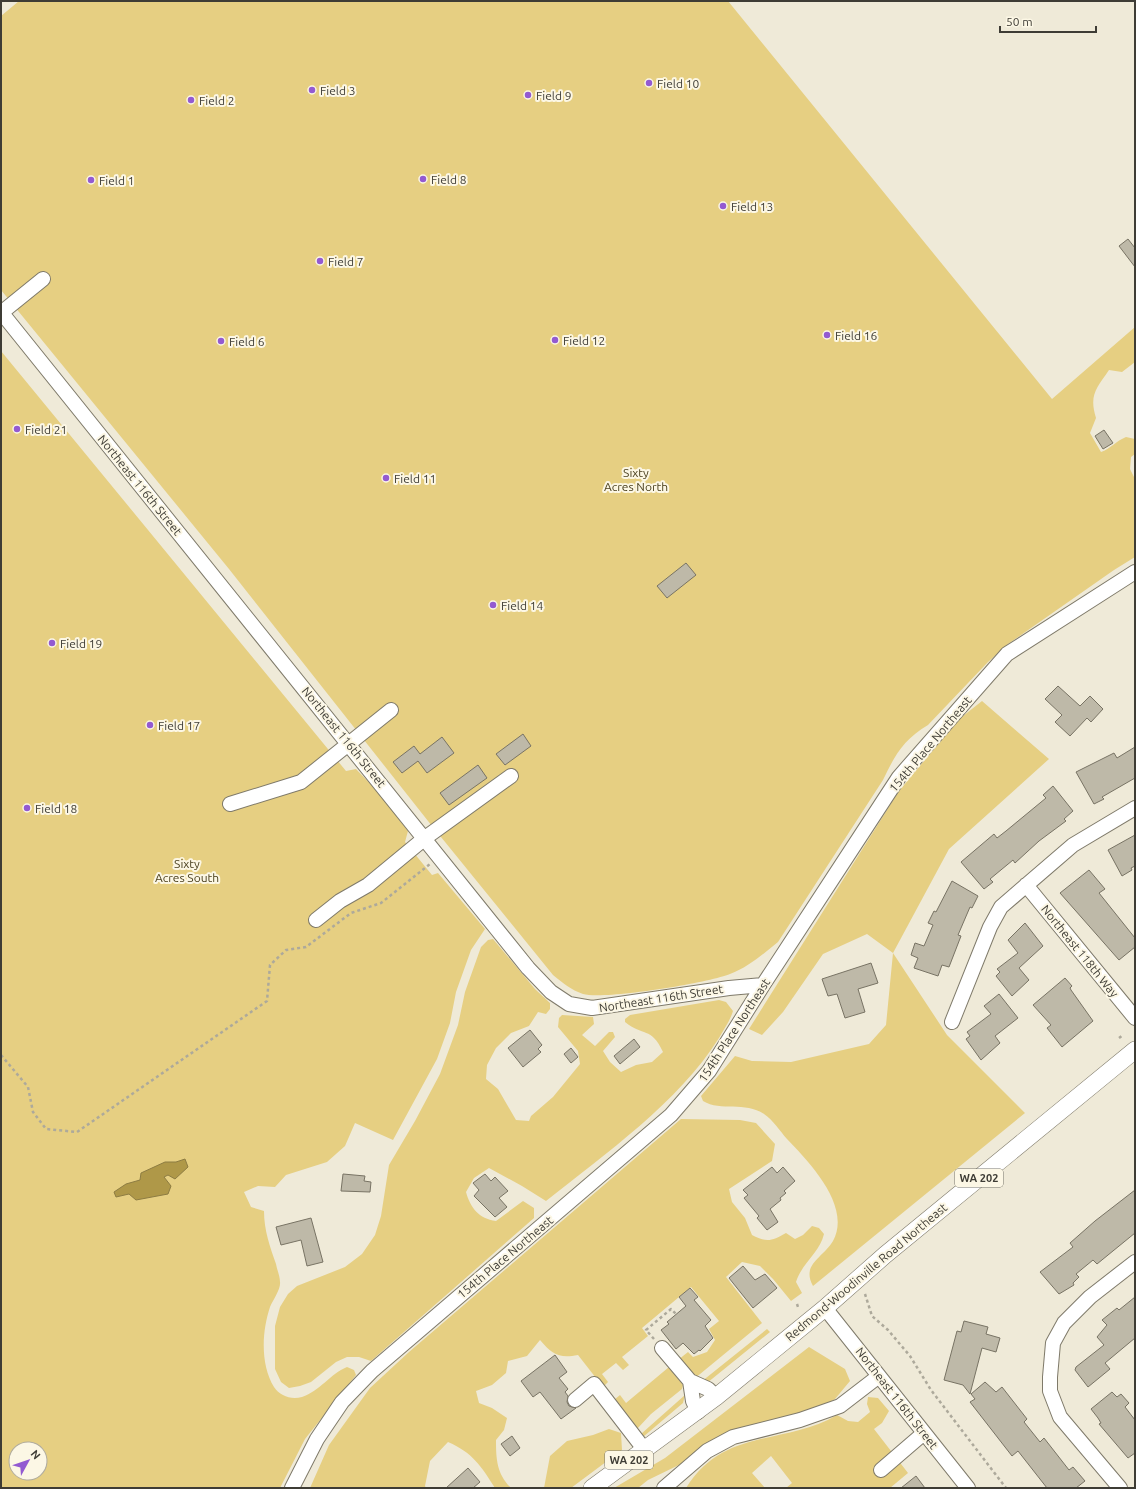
<svg xmlns="http://www.w3.org/2000/svg" width="1136" height="1489" viewBox="0 0 1136 1489" font-family="Ubuntu,sans-serif">
	<style>
		.green { fill: #e6cf82; fill-rule: evenodd }
		.water { fill: #af9848; stroke: #8d7c42 }
		.building { fill: #beb9a8; stroke: #787364 }
		.lines { fill: none; stroke-linecap: round; stroke-linejoin: round }
		.minor-casing { stroke: #7f7a6a; stroke-width: 16 }
		.major-casing { stroke: #7f7a6a; stroke-width: 18 }
		.path { stroke: #ada99b; stroke-width: 2.5; stroke-dasharray: 3 3; stroke-linecap: butt }
		.minor { stroke: #fff; stroke-width: 14 }
		.major { stroke: #fff; stroke-width: 17 }
		.poi-dot { fill: #935ad1; stroke: #fcf7e5; stroke-width: 1.5 }
		.labels { text-anchor: middle; dominant-baseline: central; stroke-width: 4; stroke-linejoin: round; paint-order: stroke }
		.shield { fill: #fcf7e5; stroke: #77746a; stroke-width: 1 }
		.shield-label { font-size: 11px; font-weight: bold; fill: #3e3c35 }
		.poi-label { font-size: 12px; fill: #3e3c35; stroke: #fcf7e5; text-anchor: start }
		.park-label { font-size: 12px; fill: #473d1b; stroke: #fcf7e5 }
		.street-label { font-size: 12px; fill: #3e3c35; stroke: #fcf7e5 }
	</style>
	<rect width="100%" height="100%" fill="#efead8"/>
	<path class="green" d="M19,1H728L1052,399L1135,327V362L1122,372L1109,370C1096,389 1089,395 1096,418L1090,433L1101,452C1110,449 1116,441 1126,437L1135,439V454L1131,457L1130,469L1135,479V557L1114,570L1008,644L988,662L928,725C903,740 895,755 883,780L778,942C763,954 749,967 730,974C708,983 605,1000 583,994C571,990 563,983 553,975L428,821L229,569L1,290V16Z
		M1,351L346,771L356,769L377,791L408,831L405,842L432,875L438,873L485,929L471,950L456,992L450,1023L437,1059L393,1140L355,1123L345,1146L327,1162L286,1175L275,1187L258,1186L244,1192L251,1207L264,1211C264,1230 270,1247 276,1264C277,1270 280,1276 280,1282C281,1289 273,1300 270,1307C262,1331 260,1364 274,1387C280,1396 291,1400 302,1397C320,1391 330,1374 347,1367L354,1370L356,1375L305,1439L280,1488H1ZM16,1449H40V1473H16Z
		M982,701L1049,759L949,849L893,953L947,1035L1025,1113L813,1286C801,1264 823,1258 833,1241C852,1206 809,1162 787,1139C780,1131 773,1120 764,1114C745,1101 721,1112 703,1101L701,1096L735,1056L752,1061L791,1062L869,1044L886,1025L893,953L867,934L823,954L783,1012L762,1035L749,1029L899,791L958,720Z
		M493,939L535,989L550,1003V1009L546,1014L538,1012L529,1026L511,1033L496,1048L487,1065L486,1079L498,1089L516,1120L529,1121L531,1116L553,1097L580,1064L578,1051L558,1027L559,1018L562,1015L593,1017L594,1024L582,1035L595,1046L609,1032H613L615,1037L603,1051L610,1062L621,1072L636,1065L652,1062L663,1052C651,1026 643,1037 625,1022V1019L630,1015L719,1000L726,1002L733,1011C730,1021 724,1029 719,1038C679,1102 605,1154 546,1201L522,1186L489,1168L474,1178L466,1192C470,1207 479,1219 496,1221L523,1201L534,1208V1218L371,1361L359,1357H347L336,1362L311,1382L300,1386L289,1388L281,1382L275,1369V1326L280,1307L288,1294L297,1286L345,1267L362,1254L375,1235L381,1216L389,1165L415,1121L440,1074L458,1025L465,992L481,947L488,940Z
		M681,1119L740,1120L756,1123L775,1144L772,1161L729,1189L732,1202L745,1218L752,1235C767,1243 772,1241 786,1233L795,1239L803,1235L812,1226L819,1228L824,1234C820,1252 802,1263 796,1282L802,1293L791,1301L773,1279L760,1266L742,1262L726,1277L762,1323L694,1379L678,1360L688,1352L693,1357L707,1352L715,1340L709,1329L719,1321L691,1287L642,1328L648,1336L622,1357L629,1365L623,1370L616,1363L602,1374L608,1382L603,1387L578,1355C559,1359 552,1354 540,1340L527,1356L508,1361L506,1373L492,1385L476,1391L479,1403L492,1408L507,1418L504,1430L496,1440C496,1460 497,1474 511,1488H495C481,1466 473,1453 448,1442L430,1461L425,1486L426,1488H310L329,1445L370,1388L409,1352Z
		M767,1329L770,1332L707,1383L701,1382Z
		M809,1347L845,1369L850,1381L835,1399L815,1411L683,1463L648,1480L638,1488H614L665,1458Z
		M669,1367L683,1385L682,1389L651,1414L637,1429L614,1400L620,1395L626,1403Z
		M685,1395L683,1403L643,1437L641,1434Z
		M868,1397L878,1398L889,1411L882,1423L874,1429L908,1473L890,1488H786L792,1483L771,1456L752,1473L765,1488H686C724,1427 784,1446 837,1415L848,1421L858,1422L870,1412L867,1404Z
		M609,1429L621,1433L622,1450L571,1488H544L550,1456L567,1441L593,1435Z"/>
	<path class="water" d="M185,1159L188,1167L175,1179L168,1175L164,1177L171,1186L168,1194L136,1200L129,1194L116,1197L114,1192L126,1184L140,1180L141,1173L165,1162H176Z"/>
	<path class="building" d="M1128,239L1135,248V267L1119,246Z
		M1104,430L1113,443L1103,449L1095,436Z
		M686,563L696,575L667,598L657,586Z
		M1058,686L1080,706L1090,696L1103,709L1091,722L1087,718L1070,736L1055,722L1062,715L1045,699Z
		M523,734L531,746L505,765L496,754Z
		M442,737L454,753L427,773L418,761L402,773L393,762L414,746L420,754Z
		M1135,747V778L1102,797L1104,799L1094,804L1076,772L1114,753L1117,758Z
		M478,765L487,778L449,805L440,793Z
		M1053,786L1073,811L1064,819L1066,821L1039,841L1015,863L1013,860L990,879L993,882L984,889L961,862L994,834L997,838L1006,831L1046,798L1043,795Z
		M1135,835V866L1131,868L1132,870L1122,876L1108,850Z
		M1089,870L1105,889L1099,893L1135,938V947L1119,960L1060,893Z
		M952,881L978,896L972,908L970,907L958,935L961,936L949,967L942,965L938,976L914,968L918,958L911,955L915,943L924,946L933,925L928,923L934,911L936,912Z
		M1025,923L1043,946L1019,968L1029,980L1012,996L996,976L1000,972L997,969L1018,953L1008,940Z
		M871,963L878,983L858,989L865,1012L845,1018L837,994L828,996L822,979Z
		M1065,978L1072,986L1070,988L1071,990L1093,1021L1062,1047L1047,1028L1051,1025L1033,1005Z
		M999,994L1018,1018L995,1036L1000,1043L981,1060L966,1039L970,1036L967,1032L991,1014L984,1006Z
		M530,1030L542,1045L538,1049L541,1052L523,1067L508,1048Z
		M634,1039L640,1047L620,1064L614,1056Z
		M571,1048L578,1057L571,1063L564,1054Z
		M772,1167L777,1173L783,1167L795,1181L784,1191L786,1193L780,1198L781,1200L770,1209L778,1222L767,1230L757,1218L759,1216L744,1198L748,1195L743,1190Z
		M343,1174L365,1176L364,1181L371,1182L370,1192L341,1191Z
		M485,1174L491,1181L495,1177L508,1191L499,1198L507,1207L495,1217L474,1196L479,1190L473,1183Z
		M1135,1190V1233L1097,1264L1093,1260L1076,1274L1079,1277L1073,1283L1074,1285L1059,1294L1040,1272L1073,1247L1070,1243L1095,1221Z
		M311,1218L323,1262L307,1266L301,1240L281,1245L276,1227Z
		M743,1266L755,1280L765,1274L777,1288L753,1308L729,1278Z
		M690,1288L698,1297L694,1300L711,1320L705,1326L713,1338L700,1351L699,1350L694,1354L683,1343L676,1349L661,1330L669,1324L667,1322L686,1306L679,1297Z
		M1135,1297V1338L1105,1363L1110,1369L1088,1387L1075,1370L1076,1367L1104,1345L1097,1337L1107,1325L1102,1320L1117,1308L1119,1310Z
		M964,1321L988,1327L986,1334L1000,1338L996,1352L982,1348L970,1394L963,1385L944,1380L957,1331L961,1332Z
		M555,1355L567,1372L559,1378L568,1389L565,1392L568,1396L567,1402L569,1406L576,1408L561,1419L540,1392L533,1397L521,1381Z
		M985,1382L996,1392L1002,1387L1027,1419L1024,1422L1040,1442L1044,1438L1069,1470L1073,1467L1085,1481L1076,1488H1047L1018,1451L1012,1456L970,1402L975,1399L971,1394Z
		M1112,1392L1117,1397L1121,1394L1129,1403L1125,1407L1135,1420V1453L1128,1458L1099,1424L1101,1423L1098,1418L1091,1409Z
		M512,1436L520,1448L510,1456L501,1444Z
		M468,1468L480,1482L473,1488H446Z
		M916,1476L925,1488H901Z"/>
	<g class="lines">
		<defs>
			<path id="minor" d="M1,312L528,968L551,992L569,1004L592,1008L729,988L763,985
				M1,313L43,279
				M230,804L301,782L391,710
				M1026,885L1135,1018
				M316,920L340,901L368,885L425,838L511,776
				M952,1022L990,927L1001,907L1073,845L1135,808
				M825,1308L968,1488
				M662,1348L690,1381L708,1389L716,1397
				M690,1381L693,1401L698,1412
				M575,1400L594,1384L644,1449
				M881,1470L924,1433
				M292,1488L317,1439L342,1402L372,1371L671,1115L709,1071L763,985L899,777L1007,654L1135,572
				M664,1488L707,1451L733,1437L800,1420L840,1406L879,1376
				M1120,1488L1060,1417L1050,1391V1377L1053,1343L1064,1323L1090,1297L1135,1262"/>
			<path id="major" d="M592,1488L716,1397L825,1308L885,1255L1135,1050"/>
		</defs>
		<use href="#minor" class="minor-casing"/>
		<use href="#major" class="major-casing"/>
		<path class="path" d="M1119,1038L1123,1035
			M1,1055L28,1087L33,1112L46,1129L77,1132L267,1001L270,965L286,950L306,947L351,913L381,903L430,864
			M865,1294L872,1316L888,1330L910,1356L931,1390L1006,1488
			M797,1304L798,1307
			M654,1339L646,1330L671,1309L676,1314"/>
		<use href="#minor" class="minor"/>
		<use href="#major" class="major"/>
	</g>
	<g class="poi-dot">
		<circle cx="649" cy="83" r="4"/>
		<circle cx="312" cy="90" r="4"/>
		<circle cx="528" cy="95" r="4"/>
		<circle cx="191" cy="100" r="4"/>
		<circle cx="423" cy="179" r="4"/>
		<circle cx="91" cy="180" r="4"/>
		<circle cx="723" cy="206" r="4"/>
		<circle cx="320" cy="261" r="4"/>
		<circle cx="827" cy="335" r="4"/>
		<circle cx="555" cy="340" r="4"/>
		<circle cx="221" cy="341" r="4"/>
		<circle cx="17" cy="429" r="4"/>
		<circle cx="386" cy="478" r="4"/>
		<circle cx="493" cy="605" r="4"/>
		<circle cx="52" cy="643" r="4"/>
		<circle cx="150" cy="725" r="4"/>
		<circle cx="27" cy="808" r="4"/>
	</g>
	<g class="labels">
		<g class="shield">
			<rect x="955" y="1169" width="48" height="18" rx="3"/>
			<rect x="605" y="1451" width="48" height="18" rx="3"/>
		</g>
		<g class="shield-label">
			<text x="979" y="1178">WA 202</text>
			<text x="629" y="1460">WA 202</text>
		</g>
		<g class="poi-label">
			<text x="657" y="83">Field 10</text>
			<text x="320" y="90">Field 3</text>
			<text x="536" y="95">Field 9</text>
			<text x="199" y="100">Field 2</text>
			<text x="431" y="179">Field 8</text>
			<text x="99" y="180">Field 1</text>
			<text x="731" y="206">Field 13</text>
			<text x="328" y="261">Field 7</text>
			<text x="835" y="335">Field 16</text>
			<text x="563" y="340">Field 12</text>
			<text x="229" y="341">Field 6</text>
			<text x="25" y="429">Field 21</text>
			<text x="394" y="478">Field 11</text>
			<text x="501" y="605">Field 14</text>
			<text x="60" y="643">Field 19</text>
			<text x="158" y="725">Field 17</text>
			<text x="35" y="808">Field 18</text>
		</g>
		<g class="park-label">
			<text x="636" y="472">Sixty<tspan x="636" dy="14">Acres North</tspan></text>
			<text x="187" y="863">Sixty<tspan x="187" dy="14">Acres South</tspan></text>
		</g>
		<g class="street-label">
			<text transform="translate(140 485) rotate(51)">Northeast 116th Street</text>
			<text transform="translate(344 737) rotate(51)">Northeast 116th Street</text>
			<text transform="translate(930 744) rotate(-50)">154th Place Northeast</text>
			<text transform="translate(1080 951) rotate(51)">Northeast 118th Way</text>
			<text transform="translate(661 998) rotate(-9)">Northeast 116th Street</text>
			<text transform="translate(734 1030) rotate(-57)">154th Place Northeast</text>
			<text transform="translate(505 1257) rotate(-40)">154th Place Northeast</text>
			<text transform="translate(866 1272) rotate(-40)">Redmond-Woodinville Road Northeast</text>
			<text transform="translate(897 1398) rotate(52)">Northeast 116th Street</text>
		</g>
	</g>
	<rect width="1136" height="1489" fill="none" stroke="#3e3c35" stroke-width="4"/>
	<g transform="translate(28 1461) rotate(50)"><circle r="19" fill="#fcf7e5" stroke="#b0ac9f"/>
	<path d="M0-3L7 15L0 10L-7 15Z" fill="#935ad1"/>
	<text y="-6" font-size="11" font-weight="bold" text-anchor="middle" fill="#3e3c35">N</text>
	</g>
	<path d="M1000 26v6h96v-6" fill="none" stroke="#3e3c35" stroke-width="2"/>
	<text x="1006" y="26" font-size="12" fill="#3e3c35" stroke="#fcf7e5" stroke-width="3" paint-order="stroke">50 m</text>
</svg>
